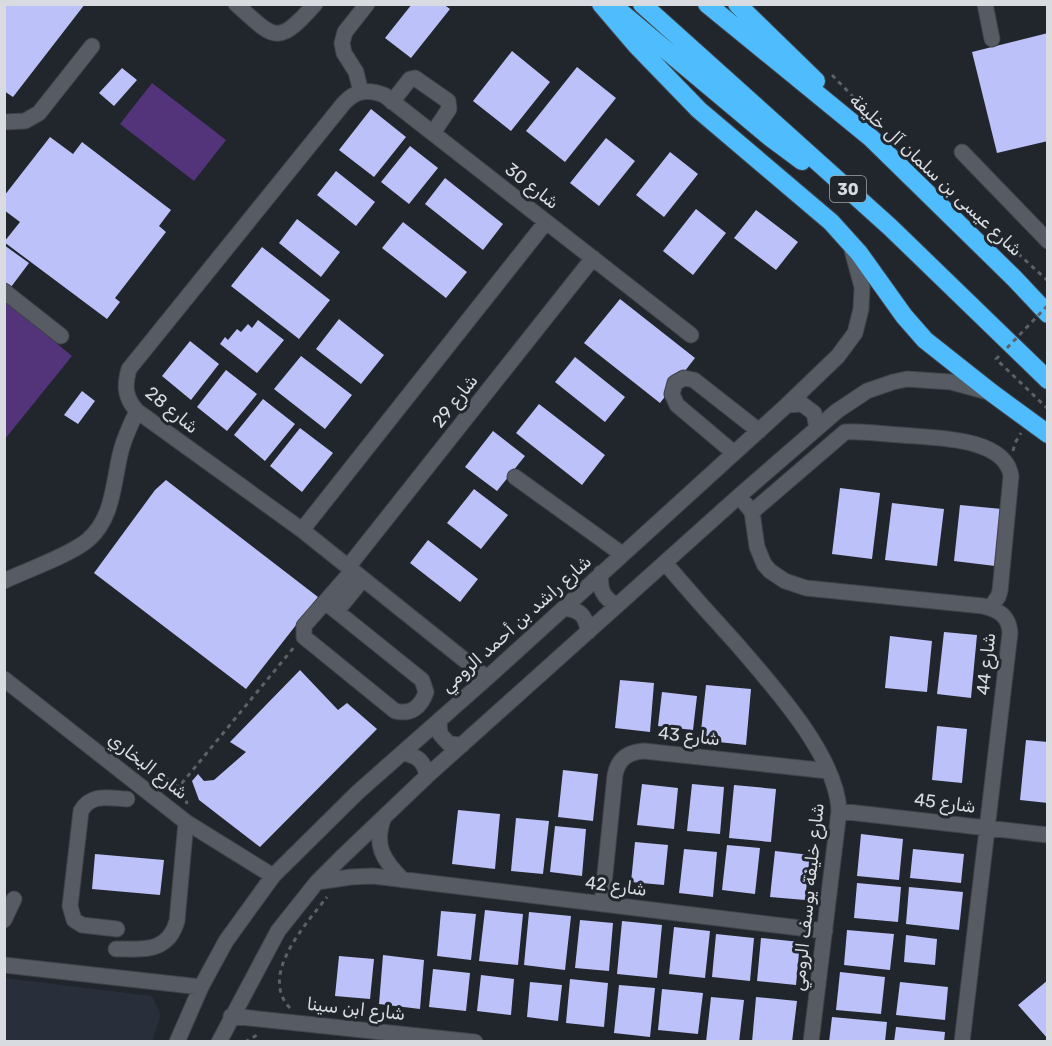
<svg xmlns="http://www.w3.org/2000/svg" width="1052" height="1046" viewBox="0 0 1052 1046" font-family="Rubik,Cairo,sans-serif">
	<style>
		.built { fill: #282f3a }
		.green { fill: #533379 }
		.building { fill: #bdc1f9 }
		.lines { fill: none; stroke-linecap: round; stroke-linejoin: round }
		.minor-casing { stroke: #404349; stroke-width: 17 }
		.highway-casing { stroke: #404349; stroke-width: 20 }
		.path { stroke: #5d6167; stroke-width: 3; stroke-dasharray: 4.5 4.5; stroke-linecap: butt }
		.minor { stroke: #575b63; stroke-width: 15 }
		.highway { stroke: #4ebcfd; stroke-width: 18 }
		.path-bridge { stroke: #5d6167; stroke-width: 3; stroke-dasharray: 4.5 4.5; stroke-linecap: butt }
		.labels { text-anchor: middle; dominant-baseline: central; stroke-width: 6; stroke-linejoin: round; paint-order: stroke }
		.shield { fill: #21252c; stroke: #a1a4a9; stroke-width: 1.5 }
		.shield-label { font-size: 16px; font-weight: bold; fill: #d8dbdf }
		.street-label { font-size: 18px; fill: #d8dbdf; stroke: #21252c }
	</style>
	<rect width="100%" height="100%" fill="#21252c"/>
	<path class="built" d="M5,978L152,996L161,1015L152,1041H5Z"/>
	<path class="green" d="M152,83L226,140L194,181L120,124Z
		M5,301L72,356L5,439Z"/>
	<path class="building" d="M4,4H85L13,97L4,91Z
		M412,4H443L450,9L411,58L385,38Z
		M1048,33V141L997,153L972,52Z
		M512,51L550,82L511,131L473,101Z
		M577,67L616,98L565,162L526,131Z
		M122,68L137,80L114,106L99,93Z
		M371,109L406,137L374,177L339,150Z
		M50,137L73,154L82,142L171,210L159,226L166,232L115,298L120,302L107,319L4,242L20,222L4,210V196Z
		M606,138L635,161L599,206L570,183Z
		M410,146L438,168L409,204L381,182Z
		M670,152L698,174L664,217L636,195Z
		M336,171L375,202L356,226L317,195Z
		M445,178L503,224L483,250L425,204Z
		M696,209L726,233L693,275L663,251Z
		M756,210L798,242L776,270L734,238Z
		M297,219L340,252L321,277L279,243Z
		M403,222L467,272L446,298L382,248Z
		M4,245L29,263L11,287L4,282Z
		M262,247L330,300L299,339L231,286Z
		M620,299L695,358L660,403L584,343Z
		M339,319L384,355L361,384L316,349Z
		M258,320L284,340L257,373L220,344L225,337L228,340L237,329L241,332L248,324L252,328Z
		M190,341L219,364L191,400L162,376Z
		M301,356L352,395L325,429L274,389Z
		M575,357L625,397L605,422L555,382Z
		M226,370L257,394L227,431L197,407Z
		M82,391L95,401L78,424L64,415Z
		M263,399L295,424L265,461L234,435Z
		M539,404L605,455L582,485L516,433Z
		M300,428L333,453L302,492L270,466Z
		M493,431L525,456L497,491L465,467Z
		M166,480L318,597L246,689L94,573L155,490Z
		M840,488L880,493L872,559L832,554Z
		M474,489L508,515L481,549L447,523Z
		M892,503L944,509L937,566L885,560Z
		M960,505L1002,509L995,566L954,561Z
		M428,540L478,579L460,602L410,563Z
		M944,632L977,635L971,698L937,694Z
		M890,636L932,641L927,692L885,688Z
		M300,670L338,710L347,703L377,729L260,847L199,800L192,781L198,774L204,781L214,780L246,752L230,742Z
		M620,680L654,683L650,732L615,728Z
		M706,685L751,689L746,745L700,740Z
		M662,692L697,696L693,730L658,726Z
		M937,726L967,729L962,783L932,780Z
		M1026,740L1048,742V803L1020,800Z
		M563,770L598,774L593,821L558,817Z
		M642,784L678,788L674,829L637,825Z
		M692,784L724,787L720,834L687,831Z
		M734,785L776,789L771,842L729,838Z
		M458,810L500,814L495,869L452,864Z
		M516,818L549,821L543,874L511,871Z
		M555,826L586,829L582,876L550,872Z
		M861,834L903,839L899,880L857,876Z
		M635,842L668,845L664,885L631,882Z
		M727,845L760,848L755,894L722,890Z
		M684,849L717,852L713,897L679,893Z
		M913,849L964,854L961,883L910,878Z
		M775,851L810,855L805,900L770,897Z
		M95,854L164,860L160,895L92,889Z
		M857,883L901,887L898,922L854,918Z
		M909,887L963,892L959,930L906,924Z
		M485,910L523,914L518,965L479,961Z
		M441,911L476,914L471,960L437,956Z
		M529,912L571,916L565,970L524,965Z
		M580,920L613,923L609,971L575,968Z
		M622,921L662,925L657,978L617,974Z
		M674,927L710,931L705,978L669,974Z
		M847,930L894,934L890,970L844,965Z
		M716,934L754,938L750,981L712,977Z
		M906,935L937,939L935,965L904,962Z
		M761,938L800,942L796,985L757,981Z
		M383,955L424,960L420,1009L379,1004Z
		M339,956L374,959L370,999L335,996Z
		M433,969L470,973L466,1011L429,1007Z
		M840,972L885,977L881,1014L836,1010Z
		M481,975L514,979L511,1015L477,1011Z
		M570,979L608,983L604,1027L566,1023Z
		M1048,980V1039L1018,1005Z
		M530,982L562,985L558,1021L527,1017Z
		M900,982L948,987L945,1020L896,1015Z
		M619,985L655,988L650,1037L614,1033Z
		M662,989L703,993L698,1034L658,1030Z
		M711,997L744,1000L739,1042H706Z
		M756,997L797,1001L792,1042H752Z
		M832,1017L887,1022L885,1042H829Z
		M896,1027L945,1032L944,1042H894Z"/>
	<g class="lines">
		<defs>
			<path id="minor" d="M236,4C275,39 277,47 315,4
				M985,4L992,39
				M361,92L356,72L344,53L342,43L345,32L367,4
				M392,102L410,79L415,78L448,101L449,109L433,133
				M4,122L25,121L39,113L92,46
				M962,152L1048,241
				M4,291L61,336
				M787,405L802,404L814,413L817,428
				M734,453L677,405L672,394L675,383L684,378L694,380L759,431
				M515,477L622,554
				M739,496L752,512L757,547L764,564L770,571L785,581L806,588L983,606C999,610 1009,616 1010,633L962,1042
				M752,512L845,432C863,431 882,434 901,435C930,438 1005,436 1011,476L1000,591L998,597L990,608
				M302,530L546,222
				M665,563C688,590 711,616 735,642C770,683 837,755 839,811L811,1042
				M348,567L593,258
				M601,573C599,590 603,597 617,606
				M4,581C27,570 70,555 88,540C113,518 113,485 120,455C123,440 130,426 137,411
				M325,602L422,680L426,692C421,707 411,715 395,711L304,637V626L352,571
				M564,608C580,610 586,615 588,632
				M337,611L363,579
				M487,678L302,530L137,411C125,398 124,386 129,369L344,103C356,90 368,89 384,95L691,335
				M4,679L186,822L273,876
				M439,721L440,734L449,744L462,745
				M403,753C418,756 424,761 427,776
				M839,811L1048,835
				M384,817C373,845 383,860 403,880
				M317,882L351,877L373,876L825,931
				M602,904L615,775C618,759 628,752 644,751L828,771
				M4,920L14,899
				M117,929L82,925L74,920L70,906L81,811C91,793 109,798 127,799
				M116,949C143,949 168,953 177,921L186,822
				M4,965L201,987
				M231,1016L475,1042
				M177,1042L201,987L226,941L273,876L358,792L487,678L787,405L838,356L855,333L861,309L862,287L852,250
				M219,1042L278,931L317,882L341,858L427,776L739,496L837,411L867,391L893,382L907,379L951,382L988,392"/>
			<path id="highway" d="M601,4L636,45L699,110L831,222L859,253L904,316L925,340L992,393L1048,434
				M642,4L890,227L1048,380
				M707,4L871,138L1014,278L1048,314
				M737,4L816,81
				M617,9L771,138L802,161"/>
		</defs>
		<use href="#minor" class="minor-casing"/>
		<use href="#highway" class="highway-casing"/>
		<path class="path" d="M832,75L867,111
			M965,205L1048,281
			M999,356L996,359L1048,409
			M1013,451L1015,443L1021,433
			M153,765L171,783L174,784L182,783L295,646
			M178,785L185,795L187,804
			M290,1008C258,975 307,923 327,897
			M245,1042L257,1035"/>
		<use href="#minor" class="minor"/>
		<use href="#highway" class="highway"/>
		<path class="path-bridge" d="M1007,348L1048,305"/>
	</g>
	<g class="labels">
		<rect class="shield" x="830" y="176" width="36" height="26" rx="4.5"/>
		<g class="shield-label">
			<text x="848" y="189">30</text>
		</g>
		<g class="street-label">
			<text transform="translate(936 175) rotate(43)">شارع عيسى بن سلمان آل خليفة</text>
			<text transform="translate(532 186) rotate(38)">شارع 30</text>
			<text transform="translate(455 401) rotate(-52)">شارع 29</text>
			<text transform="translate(172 410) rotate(39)">شارع 28</text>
			<text transform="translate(516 624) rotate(-42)">شارع راشد بن أحمد الرومي</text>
			<text transform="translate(986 664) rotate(-84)">شارع 44</text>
			<text transform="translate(689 736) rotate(6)">شارع 43</text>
			<text transform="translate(148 766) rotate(38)">شارع البخاري</text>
			<text transform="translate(945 803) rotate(7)">شارع 45</text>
			<text transform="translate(616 886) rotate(7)">شارع 42</text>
			<text transform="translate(808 897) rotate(-84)">شارع خليفة يوسف الرومي</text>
			<text transform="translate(356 1009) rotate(6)">شارع ابن سينا</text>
		</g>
	</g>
	<rect width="1052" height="1046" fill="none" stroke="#d8dbdf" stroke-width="12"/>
</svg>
